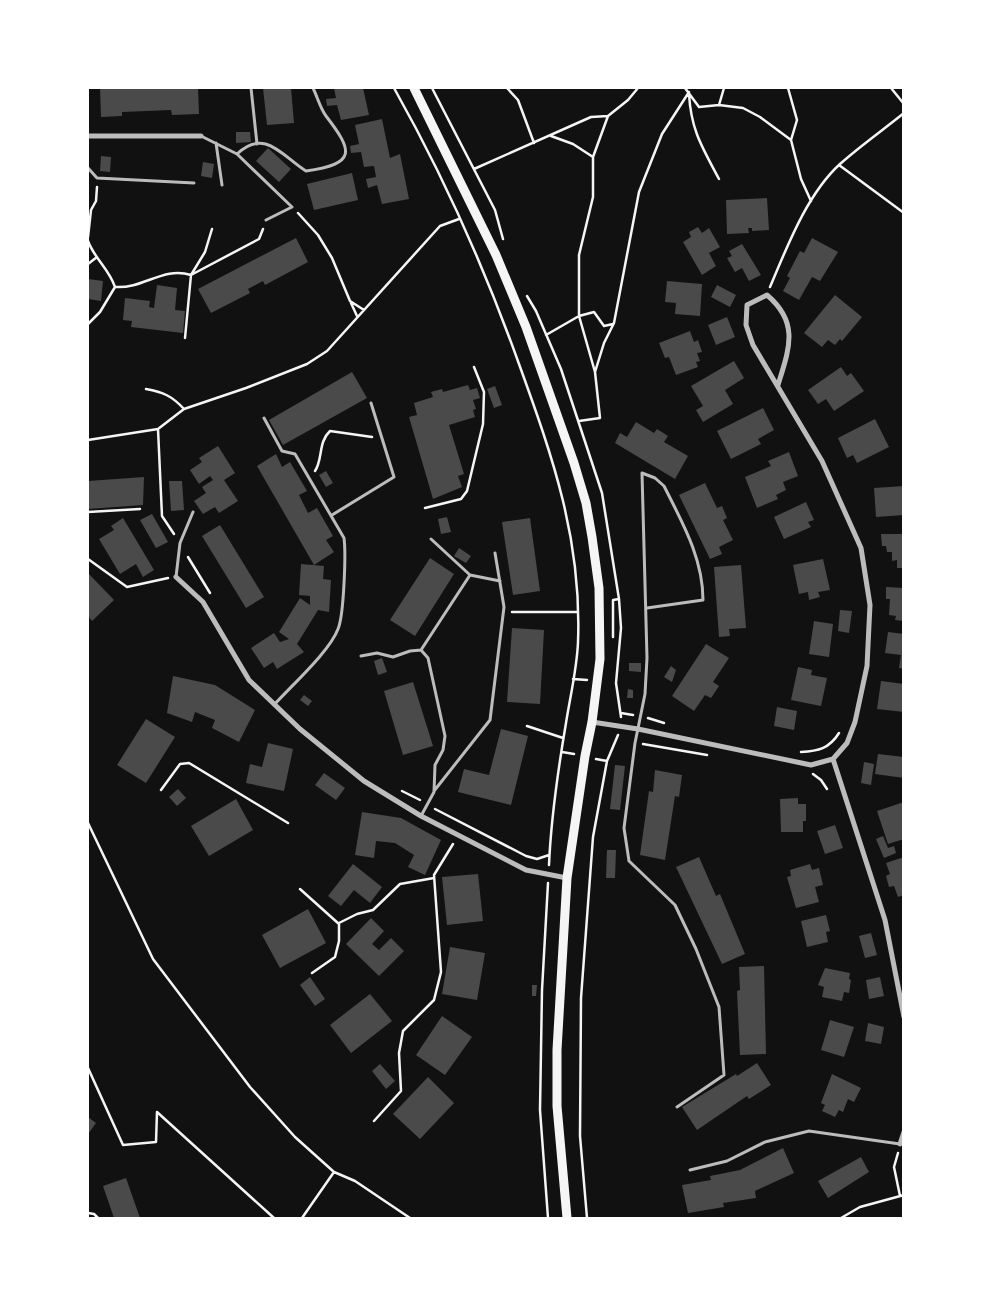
<svg xmlns="http://www.w3.org/2000/svg" width="991" height="1306" viewBox="0 0 991 1306" font-family="'Roboto Condensed',sans-serif">
	<style>
		.building { fill: #4a4a4a }
		.lines { fill: none; stroke-linecap: round; stroke-linejoin: round }
		.path { stroke: #f5f5f5; stroke-width: 2.5 }
		.service { stroke: #bcbcbc; stroke-width: 3 }
		.minor { stroke: #bcbcbc; stroke-width: 5 }
		.secondary { stroke: #f5f5f5; stroke-width: 9 }
	</style>
	<rect width="100%" height="100%" fill="#111"/>
	<path class="building" d="M100,88H198L199,114L172,115L171,110L122,112V116L101,117Z
		M263,88H291L294,123L267,125Z
		M334,88H363L369,115L341,120L337,105L327,106L326,99L336,98Z
		M382,119L390,158L400,154L409,199L382,204L377,185L368,188L366,179L376,177L374,166L364,167L361,152L351,153L350,146L359,144L355,125Z
		M236,132H250L251,142L236,143Z
		M268,148L291,169L279,182L256,161Z
		M101,156L111,157L110,172L100,171Z
		M203,162L214,164L212,178L201,176Z
		M352,173L358,200L314,210L307,184Z
		M767,198L769,230L752,231V228H748L749,233L727,234L726,200Z
		M698,227L702,233L709,228L720,247L709,253L716,266L702,275L683,242L691,237L689,232Z
		M296,238L308,262L265,285L263,281L248,289L250,293L211,313L198,289Z
		M812,238L838,252L820,281L812,277L799,300L783,291L790,278L787,276L800,251L804,253Z
		M742,244L761,275L749,281L742,268L735,272L727,258L732,256L729,251Z
		M88,279L103,281L101,301L88,299Z
		M667,281L702,284L700,316L675,314L676,303L665,302Z
		M157,285L177,288L175,310L185,311L183,333L131,327L132,321L123,320L125,298L150,301L149,307L154,308Z
		M717,285L736,295L730,307L711,297Z
		M835,295L862,317L842,341L840,339L835,345L828,340L822,347L804,333Z
		M727,317L735,337L716,345L708,325Z
		M690,331L694,342L698,340L702,352L697,353L700,361L696,362L698,367L676,375L669,357L665,358L659,343Z
		M734,361L744,378L725,390L733,404L703,422L696,410L703,406L691,386Z
		M841,367L847,376L851,373L864,391L834,411L826,399L818,404L808,390Z
		M352,372L367,398L283,445L269,420Z
		M468,385L470,390L477,388L480,398L473,400L476,409L473,410L475,417L449,425L464,474L458,476L462,487L433,499L409,417L417,415L414,403L433,397L431,392L442,389L443,392Z
		M495,386L502,405L494,408L487,389Z
		M763,408L774,430L758,439L761,444L731,459L717,431Z
		M875,419L889,447L857,463L853,455L847,458L838,438Z
		M636,422L654,433L657,429L668,436L664,442L688,456L675,479L615,443L620,433L627,437Z
		M218,446L235,473L224,480L238,501L219,513L215,507L203,514L194,501L206,493L202,487L213,480L210,476L199,484L190,470L202,462L199,458Z
		M789,452L798,476L783,482L786,490L776,495L778,499L757,508L745,477L771,466L768,461Z
		M276,454L282,467L290,462L307,491L299,495L308,513L317,508L333,536L326,540L334,552L314,565L257,466Z
		M326,471L333,483L326,487L319,475Z
		M144,477L143,505L88,509V481Z
		M169,481H182L184,510L171,511Z
		M705,483L717,508L722,506L727,518L723,520L733,540L719,547L722,554L710,559L679,495Z
		M904,486V515L876,517L874,488Z
		M806,502L814,520L808,522L811,527L784,539L774,517Z
		M152,514L168,542L156,548L140,520Z
		M447,517L451,532L441,534L438,519Z
		M123,518L154,570L143,577L136,564L120,574L99,539L114,530L111,526Z
		M530,518L540,591L513,595L502,522Z
		M220,525L264,597L246,608L202,536Z
		M881,534H904V568H897V560L892,561V552H887L886,546H882Z
		M459,548L471,556L466,563L454,556Z
		M430,558L454,574L415,636L390,620Z
		M823,559L830,590L818,592L820,597L809,600L808,592L799,594L793,565Z
		M301,564L324,566L323,579L331,580L329,612L318,610L297,644L304,652L277,669L273,662L264,668L251,648L274,633L280,642L289,639L279,632L300,598L310,605V596L299,595Z
		M741,565L746,628L729,629L730,636L719,637L714,567Z
		M88,573L114,600L92,621L88,616Z
		M886,587L904,588V621L895,620L896,616L889,615L890,599H886Z
		M840,610L852,611L849,633L838,631Z
		M814,621L833,624L829,657L809,654Z
		M512,628L544,630L540,704L507,702Z
		M888,632L904,634V669L899,668L901,655L885,653Z
		M706,644L729,658L713,682L719,686L711,698L705,695L694,711L672,696Z
		M382,658L387,672L378,675L374,661Z
		M629,663H641V672L629,671Z
		M671,666L676,670L672,682L664,677Z
		M798,667L812,670L811,675L827,678L821,706L791,700Z
		M173,676L215,685L255,710L239,742L212,728L215,720L195,712L192,722L167,713Z
		M881,681L904,684V712L877,709Z
		M413,682L433,746L403,755L384,691Z
		M628,689L633,690V698H627Z
		M304,695L312,701L308,706L300,700Z
		M777,707L797,711L794,730L774,726Z
		M146,719L175,737L146,783L117,765Z
		M501,729L528,736L511,805L458,792L464,769L489,775Z
		M268,743L293,749L284,791L246,783L250,764L262,767Z
		M878,754L904,757V778L875,774Z
		M864,762L874,764L871,785L861,783Z
		M615,765L625,766L620,810L610,809Z
		M655,770L682,775L679,797L675,796L665,860L640,855L649,791L653,792Z
		M324,773L345,788L336,800L315,785Z
		M178,789L186,798L177,806L169,797Z
		M798,798V804H806V821H803V832H781L780,799Z
		M236,799L253,830L209,856L191,826Z
		M904,802V839L888,844L877,811Z
		M362,812L401,818L441,840L425,875L408,867L414,855L395,843L376,841L374,858L355,855Z
		M835,825L843,848L825,854L817,831Z
		M883,836L888,848L894,846L896,853L884,858L876,839Z
		M607,850H616L615,878H606Z
		M699,857L716,896L720,894L745,954L722,964L676,867Z
		M904,857V895L898,897L894,886L889,887L886,876L890,874L886,863Z
		M353,864L382,887L370,903L354,890L341,906L328,896Z
		M810,864L812,870L819,868L823,885L815,887L819,902L796,908L787,877L791,876L790,870Z
		M478,874L483,921L447,925L442,877Z
		M308,909L326,943L280,968L262,935Z
		M826,915L830,931L826,932L828,942L807,947L801,921Z
		M371,918L384,931L372,944L379,950L391,938L404,951L379,976L346,944Z
		M871,933L877,955L865,958L859,936Z
		M450,947L485,953L477,1000L442,994Z
		M764,966L766,1054L740,1055L737,991L740,990L739,967Z
		M825,968L850,973L849,979L851,980L849,993L844,992L842,1001L822,997L824,987L818,985Z
		M310,977L325,999L315,1006L300,985Z
		M880,977L884,996L869,999L866,980Z
		M532,985H537L536,996H532Z
		M370,994L392,1021L351,1053L330,1025Z
		M442,1016L472,1037L445,1075L416,1055Z
		M830,1020L854,1027L844,1057L821,1050Z
		M868,1023L884,1027L881,1044L865,1041Z
		M757,1063L771,1085L749,1099L747,1096L697,1130L682,1107L736,1074L737,1076Z
		M380,1064L395,1081L386,1089L372,1071Z
		M832,1074L861,1088L854,1102L848,1099L843,1112L839,1110L835,1117L822,1111L825,1105L821,1103Z
		M428,1077L454,1103L420,1139L393,1114Z
		M88,1117L96,1123L88,1134Z
		M783,1148L794,1173L755,1191L756,1198L723,1203L724,1207L688,1213L682,1185L711,1180L710,1176L740,1170Z
		M861,1157L869,1172L828,1198L818,1181Z
		M126,1178L140,1218H114L103,1186Z"/>
	<g class="lines">
		<path class="path" d="M394,88C443,175 485,269 519,364C553,458 582,540 578,642C577,669 570,697 566,723C558,770 551,818 549,865
			M432,88L495,210L503,239
			M507,88L518,100L534,143
			M685,88L699,107L719,105L743,108L760,117L791,140L801,179L811,201
			M788,88L797,120L791,140
			M891,88L904,104
			M689,94C691,130 702,147 719,179
			M719,105L724,88
			M551,136L573,144L593,157
			M839,165L904,213
			M474,169L591,117L608,116
			M298,213L318,235L332,258L350,301L364,310
			M88,237L91,210L96,201L97,187
			M88,241C94,258 109,269 115,287L100,312L88,324
			M88,264L97,257
			M115,287C144,289 163,266 191,275L259,239L263,229
			M770,287C787,247 807,194 840,164C860,146 883,130 904,113
			M527,296L536,311L561,369L602,493L619,599L621,628L616,683L621,717
			M351,303L357,316
			M546,335L579,316L594,312L604,326L613,324
			M185,338L191,275L205,252L212,229
			M595,372L604,343L614,323L639,192L662,134L689,92
			M146,389C163,392 172,396 184,409
			M579,421L600,418L595,372L579,316V255L593,197V157L608,116L628,100L638,88
			M158,429L162,516L174,534
			M88,440L158,429L184,409L246,388L307,364L327,351L440,226L459,219
			M315,471C323,459 318,442 330,431L372,437
			M425,508L461,499L467,491L483,424L484,392L474,367
			M88,512L140,509
			M188,557L210,593
			M88,559L127,587L168,578
			M512,612H578
			M613,637V600L619,599
			M573,679L587,680
			M621,713L633,715
			M648,718L664,723
			M527,726L563,738
			M643,744L707,755
			M562,752L574,754
			M801,752C818,751 829,749 839,733
			M596,759L607,761
			M813,774L821,780L827,789
			M161,790L180,764L189,763L288,823
			M402,791L420,800
			M435,809L526,856L537,859L549,855
			M88,823L153,959L250,1087L295,1137L334,1172L355,1181L410,1218
			M548,883L542,990L540,1110L548,1218
			M300,889L339,924V941L335,957L312,973
			M339,923L357,914L373,910L400,884L434,878
			M88,1068L123,1145L156,1142L157,1112
			M157,1112L274,1218
			M374,1121L401,1091L399,1053L403,1031L434,1000L441,972L434,875L453,844
			M898,1153L894,1167L900,1196
			M88,1213L94,1214L98,1218
			M302,1218L334,1172
			M587,1218L580,1136L581,998L593,837L607,761L618,735
			M841,1218L860,1207L904,1195"/>
		<path class="service" d="M251,88L257,144
			M201,136L237,154L292,207L266,220
			M216,143L222,185
			M237,154C265,127 283,157 306,171C357,164 353,151 326,116C320,108 317,96 313,88
			M88,168L97,178L194,183
			M264,418L282,451L295,454L344,538C346,553 344,615 338,629C330,651 291,686 274,705
			M332,515L394,477L371,403
			M431,539L470,575L500,581
			M176,577L180,543L193,512
			M647,608L703,600C703,558 682,522 664,486L655,478L642,473L647,658L645,694L635,743L624,828L629,861L675,905L696,949L719,1007L724,1075L677,1107
			M361,656L377,653L393,657L410,651L421,650
			M434,791L490,720L504,607L495,553
			M421,816L434,792L435,765L443,750L445,736L428,658L421,650L470,575
			M690,1170L727,1161L765,1142L809,1131L900,1144"/>
		<path class="minor" d="M88,136H201
			M778,385C789,349 800,323 767,295L747,305L746,325L753,345L822,461L861,548L870,605L867,666L855,722L847,743L833,759L885,920L904,1017
			M176,577L203,602L249,680L300,729L364,781L421,816L526,870L567,878
			M592,722L638,729L811,765L833,759
			M900,1144L904,1132"/>
		<path class="secondary" d="M414,88L496,255L526,327L574,463L586,503L592,537L599,588L600,659L592,722L585,756L567,878L557,1050V1106L567,1218"/>
	</g>
	<rect width="991" height="1306" fill="none" stroke="#ffffff" stroke-width="178"/>
</svg>
